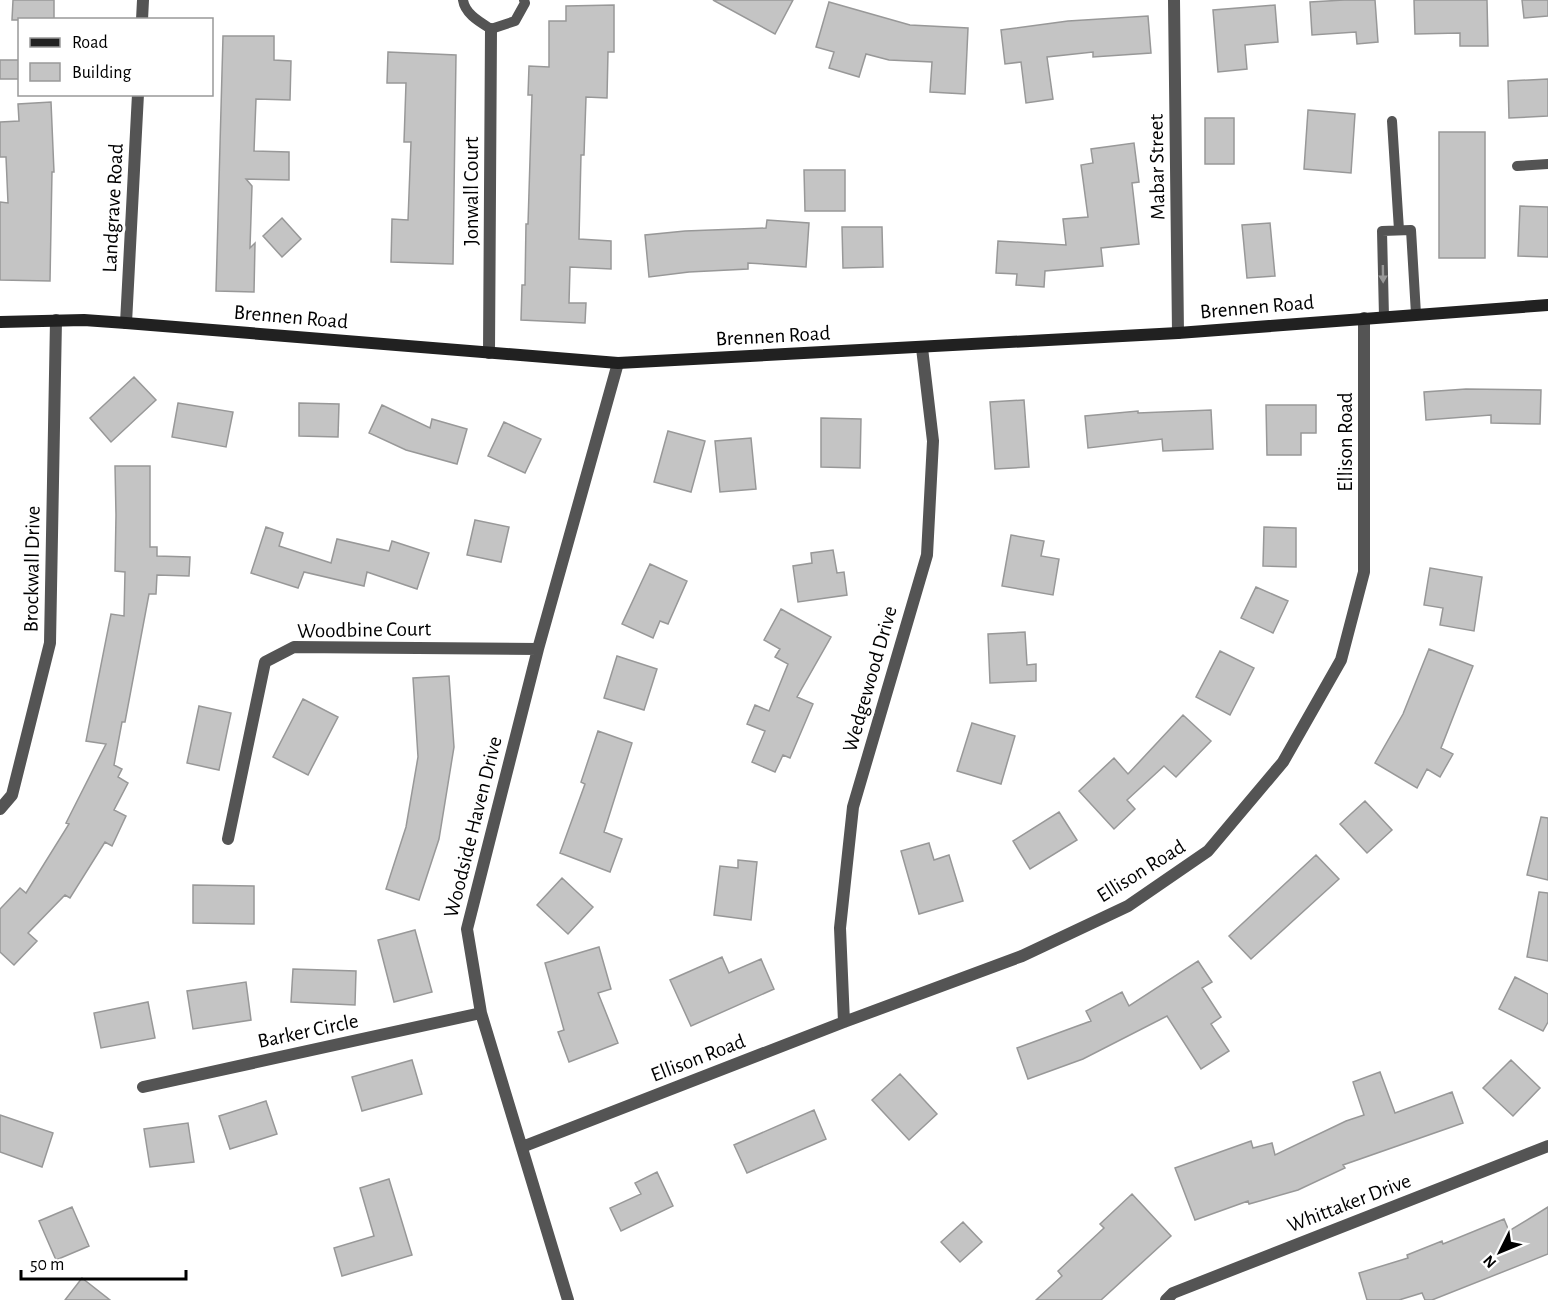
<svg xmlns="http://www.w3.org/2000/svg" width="1548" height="1300" viewBox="0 0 1548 1300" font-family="'Alegreya Sans',sans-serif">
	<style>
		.building { fill: #c4c4c4; stroke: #989898; stroke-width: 1.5 }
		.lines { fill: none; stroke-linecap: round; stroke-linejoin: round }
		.lane { stroke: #545454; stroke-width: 10 }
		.street { stroke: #545454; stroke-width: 12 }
		.secondary { stroke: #212121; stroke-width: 12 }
		.oneway { fill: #989898 }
		.labels { text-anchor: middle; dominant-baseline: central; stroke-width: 6; stroke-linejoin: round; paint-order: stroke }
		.street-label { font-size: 21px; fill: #000; stroke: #fff }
	</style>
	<rect width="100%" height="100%" fill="#fff"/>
	<path class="building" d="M13,0H54V20H12Z
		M713,0H793L775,34Z
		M1344,0H1375L1378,42L1357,44L1356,32L1312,35L1310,2Z
		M1414,0H1487L1488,46H1460V33L1415,34Z
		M1522,0H1548V16L1524,18Z
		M829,2L910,25L968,28L965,94L930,92L932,62L889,60L866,54L859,77L829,68L834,52L816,47Z
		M614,5V52H608L607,98L586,97L584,155H581L579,239L611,241V269L570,267L569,303H586L585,323L521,320L522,285H525L526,224H528L532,95H528L529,66L549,67V21H566V6Z
		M1275,5L1278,42L1245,45L1247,69L1218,72L1213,10Z
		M1148,16L1151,53L1093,57V52L1047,57L1053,99L1026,103L1021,62L1005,64L1001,30L1068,21Z
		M223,36H274V60L291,61L290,100L256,99L254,151L289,152V180L246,179L252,186L250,248L255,243L254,292L216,291Z
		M388,52L456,55L453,264L391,262L392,219L408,220L411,142H404L406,83H387Z
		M0,60H20V79H0Z
		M1548,79V116L1509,118L1508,81Z
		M51,102L54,172H52L50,281L0,280V202L8,203L6,157H0V122L19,121L18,104Z
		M1308,110L1355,114L1351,173L1304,169Z
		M1205,118H1234V164H1205Z
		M1439,132H1485V258H1439Z
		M1134,143L1139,182L1132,183L1139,244L1101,248L1103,266L1045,271L1044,287L1016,285L1017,274L996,273L998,241L1066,245L1063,219L1088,217L1081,165L1093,163L1091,149Z
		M804,170H845V211H805Z
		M1520,206L1548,207V257L1518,256Z
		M282,218L301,239L282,257L263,236Z
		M767,220L809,223L806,267L748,263V269L689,272L649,277L645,235L685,231L766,228Z
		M1270,223L1275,276L1247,278L1242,225Z
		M842,227H882L883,267L843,268Z
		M134,377L156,400L111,442L90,418Z
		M1466,389L1541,390L1540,424L1491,423V415L1426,420L1424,392Z
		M1024,400L1029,467L995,469L990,402Z
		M178,403L233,412L226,447L172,437Z
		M299,403L339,404L338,437L299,436Z
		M382,405L430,428L432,419L467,429L457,464L406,450L369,433Z
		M1266,405H1316V433H1301V455H1267Z
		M1211,410L1213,449L1163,451L1162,439L1088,448L1085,416L1138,411V413Z
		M821,418L861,419L860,468L821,467Z
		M504,422L541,439L525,473L488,456Z
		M668,431L705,441L691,492L654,482Z
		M751,438L756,489L720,492L715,441Z
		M115,466H150V547H157V556L190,557L189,576L157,575L156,594H149L125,722H122L114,765L122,769L118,777L128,783L114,810L126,816L112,846L105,842L70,898L65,895L28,933L37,941L14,965L0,952V909L20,888L26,893L69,824L66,823L106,744L86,741L111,614L124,616L125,572L115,571L116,515Z
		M475,520L509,527L501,562L467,555Z
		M266,527L283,533L279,546L331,563L337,539L389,551L392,541L429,553L417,589L367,572L364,586L304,572L298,588L251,573Z
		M1264,527L1296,528V567L1263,566Z
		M1011,535L1044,541L1041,556L1059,559L1053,595L1002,586Z
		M833,550L837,573L844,572L847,595L798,602L793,566L812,563L811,553Z
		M650,564L687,581L668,624L660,621L653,638L622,624Z
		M1430,568L1482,577L1474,631L1440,625L1443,608L1424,605Z
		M1256,587L1288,601L1273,633L1241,618Z
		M781,609L831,637L797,697L813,704L790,758L783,755L775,772L752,762L765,731L747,724L755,705L769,711L788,664L775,657L780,649L764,640Z
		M1025,632L1027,665L1036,664V681L990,683L988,634Z
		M1429,649L1473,666L1441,748L1453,754L1440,777L1427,769L1417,788L1375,763L1403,714Z
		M1220,651L1254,668L1230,715L1196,697Z
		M617,656L657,669L644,710L604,698Z
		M449,676L454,747L439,839L419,900L386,889L406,827L418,757L413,678Z
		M303,699L338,717L308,775L273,757Z
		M199,706L231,713L219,770L187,763Z
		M1183,715L1211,741L1176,777L1164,766L1127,800L1135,809L1114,829L1079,791L1114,758L1128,774Z
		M972,723L1015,736L1001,784L957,771Z
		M598,731L632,743L604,832L622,839L610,872L560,853L585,784L581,782Z
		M1365,801L1392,830L1367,853L1340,824Z
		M1059,812L1077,840L1030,869L1013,841Z
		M1541,817L1548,818V880L1527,875Z
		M929,843L934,860L949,855L963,901L919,914L901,851Z
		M1316,855L1339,879L1251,959L1229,936Z
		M738,860L757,862L751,920L714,915L720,866L738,868Z
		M562,878L593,907L568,934L537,905Z
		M193,885L254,886V924L193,923Z
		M1539,892L1548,893V961L1527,957Z
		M415,930L432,992L394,1002L378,940Z
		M599,947L611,989L598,993L618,1043L569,1062L558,1032L564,1030L545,963Z
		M722,957L729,973L761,959L774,989L691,1026L670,980Z
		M1198,961L1212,982L1202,988L1221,1017L1211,1024L1229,1051L1201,1069L1167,1016L1083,1059L1028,1079L1017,1048L1091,1021L1086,1011L1122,992L1129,1006Z
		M293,969L356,971L355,1005L291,1002Z
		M1515,977L1548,994V1022L1543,1031L1499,1009Z
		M246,982L251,1020L193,1029L187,991Z
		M148,1002L155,1038L101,1048L94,1013Z
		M412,1060L422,1094L362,1111L352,1077Z
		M1511,1060L1540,1088L1513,1116L1483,1088Z
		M1380,1072L1395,1113L1452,1092L1463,1123L1343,1165L1345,1168L1298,1190L1249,1204L1248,1201L1195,1220L1175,1168L1251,1141L1253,1148L1272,1143L1275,1155L1346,1121L1364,1115L1353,1082Z
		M900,1074L937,1114L909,1140L872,1100Z
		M266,1101L277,1134L230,1149L219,1116Z
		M814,1110L826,1139L747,1173L734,1145Z
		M0,1115L53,1133L42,1167L0,1152Z
		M188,1123L194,1162L150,1167L144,1129Z
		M657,1172L673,1206L621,1231L610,1208L641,1194L635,1183Z
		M389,1179L412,1255L342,1276L334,1248L374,1236L360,1188Z
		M1132,1194L1171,1236L1101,1300H1036L1062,1276L1058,1271L1104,1228L1100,1224Z
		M72,1207L89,1246L56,1260L39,1221Z
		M1548,1207V1254L1432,1300H1425L1422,1293L1399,1300H1367L1359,1273L1408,1258L1407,1255L1442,1241L1443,1244L1504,1219L1509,1231Z
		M963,1222L982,1242L960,1262L941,1242Z
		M82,1278L110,1300H65Z"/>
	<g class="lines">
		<path class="lane" d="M463,0C465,14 480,22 491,29L515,21L525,3L524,0
			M1392,121L1399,230
			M1517,166L1548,164
			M1384,317L1382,231L1411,230L1416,314"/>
		<path class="street" d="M1174,0L1178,333
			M142,20L143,0
			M126,323L138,94
			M489,353L491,29
			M0,809L12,795L50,643L56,320
			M228,839L265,662L294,647L538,649
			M844,1022L840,928L853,807L927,555L933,441L922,348
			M143,1087L481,1013
			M522,1147L844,1022L1022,956L1128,906L1208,851L1283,762L1341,660L1364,572V318
			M568,1300L481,1013L467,929L538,649L618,363
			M1166,1300L1173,1293L1548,1146"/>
		<path class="secondary" d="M0,322L84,320L126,323L618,363L1178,333L1548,305"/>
	</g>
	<defs><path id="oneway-solid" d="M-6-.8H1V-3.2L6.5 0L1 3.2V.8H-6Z" transform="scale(1.5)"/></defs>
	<use class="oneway" href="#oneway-solid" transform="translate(1383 274) rotate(89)"/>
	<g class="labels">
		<g class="street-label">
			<text transform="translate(1157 167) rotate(-91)">Mabar Street</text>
			<text transform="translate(471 191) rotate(-90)">Jonwall Court</text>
			<text transform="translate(113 208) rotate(-87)">Landgrave Road</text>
			<text transform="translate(1257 307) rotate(-5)">Brennen Road</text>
			<text transform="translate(291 317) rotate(5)">Brennen Road</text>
			<text transform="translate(773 336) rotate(-3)">Brennen Road</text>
			<text transform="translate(1345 442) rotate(-90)">Ellison Road</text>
			<text transform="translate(32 569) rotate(-89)">Brockwall Drive</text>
			<text transform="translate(364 630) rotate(-1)">Woodbine Court</text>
			<text transform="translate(870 679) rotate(-74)">Wedgewood Drive</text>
			<text transform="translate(473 827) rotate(-76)">Woodside Haven Drive</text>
			<text transform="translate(1141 871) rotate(-32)">Ellison Road</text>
			<text transform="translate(308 1031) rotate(-12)">Barker Circle</text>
			<text transform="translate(698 1058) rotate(-21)">Ellison Road</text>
			<text transform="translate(1349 1203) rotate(-21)">Whittaker Drive</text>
		</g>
	</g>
	<rect x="18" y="18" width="195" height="78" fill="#ffffff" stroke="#999999" stroke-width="1.5"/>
	<rect x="30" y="38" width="30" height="9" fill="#212121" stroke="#999999" stroke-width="1.5"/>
	<text x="72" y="48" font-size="18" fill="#000000">Road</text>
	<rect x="30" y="63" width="30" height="18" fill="#c4c4c4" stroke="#999999" stroke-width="1.5"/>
	<text x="72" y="78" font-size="18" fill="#000000">Building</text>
	<g transform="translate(1500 1252) rotate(227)" stroke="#ffffff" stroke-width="4.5" paint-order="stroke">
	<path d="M0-4.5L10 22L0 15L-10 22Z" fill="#000000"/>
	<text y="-9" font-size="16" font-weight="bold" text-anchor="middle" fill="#000000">N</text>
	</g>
	<path d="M21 1270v9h165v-9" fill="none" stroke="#000000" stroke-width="3"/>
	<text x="30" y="1270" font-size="18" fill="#000000" stroke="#ffffff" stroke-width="4.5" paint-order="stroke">50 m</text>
</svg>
